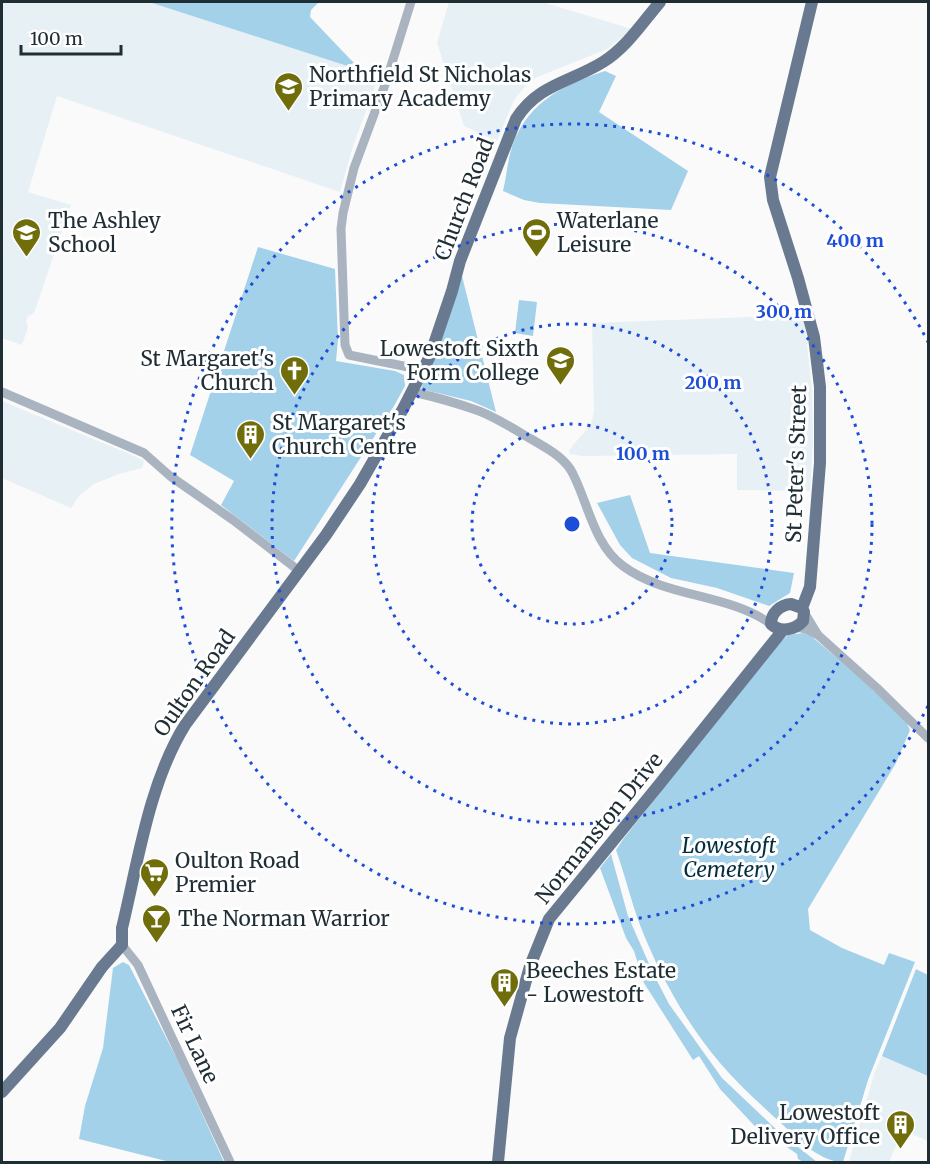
<svg xmlns="http://www.w3.org/2000/svg" width="930" height="1164" viewBox="0 0 930 1164" font-family="Merriweather,serif">
	<style>
		.built { fill: #e7f0f5 }
		.green { fill: #a3d1e9 }
		.lines { fill: none; stroke-linecap: round; stroke-linejoin: round }
		.minor { stroke: #aab4c1; stroke-width: 9 }
		.major { stroke: #697a90; stroke-width: 12 }
		.ring { fill: none; stroke: #1d4ed8; stroke-width: 3; stroke-dasharray: 3 6 }
		.labels { text-anchor: middle; dominant-baseline: central; stroke-width: 6; stroke-linejoin: round; paint-order: stroke }
		.poi-label { font-size: 21px; fill: #1f2e35; stroke: #fff; text-anchor: start }
		.street-label { font-size: 21px; fill: #1f2e35; stroke: #fff }
		.park-label { font-size: 21px; font-style: italic; fill: #042e3f; stroke: #fff }
		.centre { fill: #1d4ed8; stroke: #fff; stroke-width: 3 }
		.ring-label { font-size: 18px; text-anchor: middle; font-weight: bold; fill: #1d4ed8; stroke: #fff; stroke-width: 6; stroke-linejoin: round; paint-order: stroke }
	</style>
	<rect width="100%" height="100%" fill="#fafafa"/>
	<path class="built" d="M2,2H149L379,76L353,146L340,192L57,96L28,192L71,205L35,310L33,314L28,316L26,321L28,327L22,345L2,338Z
		M449,2H542L632,29L607,49L535,78L523,89L514,100L497,141L464,126L437,43Z
		M804,315L812,391L813,440L810,491L737,490V454L583,456L570,454L569,450L591,424L594,412L592,323Z
		M2,401L132,455L144,461L142,468L119,474L94,484L79,496L71,508L2,478Z
		M882,1056L928,1076V1141L903,1130L889,1162H849L875,1071Z"/>
	<path class="green" d="M149,2H319L311,10L310,17L351,60L366,72Z
		M605,71L616,76L599,112L688,171L671,210L540,203L524,200L503,191C506,179 507,166 510,154C522,106 561,85 605,71Z
		M258,247L335,269L338,340L336,361L395,371L404,375L405,386L394,406L294,561L221,505L234,481L190,455Z
		M461,272L496,412L471,401L421,389Z
		M519,300L537,302L533,336L515,333Z
		M630,495L650,553L794,573L790,593L769,606L717,588L671,578L632,558L620,545L597,503Z
		M803,633L810,635L857,675L906,721L910,730L896,763L808,909L810,930L842,948L884,965L889,953L915,962L868,1080L843,1162C820,1162 798,1139 782,1124C761,1105 739,1085 720,1063C686,1023 659,974 640,925C631,901 625,875 616,850L624,838L774,648L788,635Z
		M611,854L628,916L654,975L669,1004L722,1078L778,1131L817,1162H803L798,1159L797,1154L781,1143L764,1136L720,1089L699,1056L693,1060L644,983L634,951L626,938L600,868Z
		M123,962L129,965L178,1061L224,1162H170L79,1139L85,1106L103,1048L113,968Z
		M916,969L928,975V1076L882,1056Z"/>
	<g class="lines">
		<path class="minor" d="M411,2L386,82L354,168L343,213L341,229L345,345L349,355L423,370
			M2,392L144,453L170,476L233,520L298,570
			M413,392C435,397 457,403 479,411C497,418 514,429 531,439C546,448 565,457 573,474C588,503 594,545 623,566C666,598 727,593 771,624
			M804,612L818,635
			M797,627L806,629L818,635L877,688L928,738
			M122,945L138,965L230,1162"/>
		<path class="major" d="M791,604L802,608L804,612L803,621C795,630 780,633 771,624C771,613 780,605 791,604Z
			M802,608L810,587L820,463V387L814,337L798,278L773,200L770,177L812,2
			M2,1092L60,1028L102,967L122,945V928C138,862 149,783 185,725L326,535L360,484L403,409L430,356L452,291L460,261L516,119C538,84 571,82 603,62C626,48 643,22 660,2
			M498,1162L510,1038L530,966L549,919L658,786L783,630"/>
	</g>
	<g class="ring">
		<circle cx="572" cy="524" r="100"/>
		<circle cx="572" cy="524" r="200"/>
		<circle cx="572" cy="524" r="300"/>
		<path d="M928 706A400 400 0 1 1 928 342"/>
	</g>
	<defs>
		<symbol id="school-pin" viewBox="-11 -11 22 30"><path d="M0 17L-7.5 6A9.5 9.5 0 1 1 7.5 6Z" fill="#706d0b" stroke="#fff"/><path d="M0-5L7-2L0 1L-7-2ZM-4 1L0 2.5L4 1V4Q0 6-4 4Z" fill="#fff"/></symbol>
		<symbol id="stadium-pin" viewBox="-11 -11 22 30"><path d="M0 17L-7.5 6A9.5 9.5 0 1 1 7.5 6Z" fill="#706d0b" stroke="#fff"/><path d="M0-5a6.5 5 0 1 0 0 10a6.5 5 0 1 0 0-10ZM-3.5-1.8h7v3.6h-7Z" fill="#fff"/></symbol>
		<symbol id="university-pin" viewBox="-11 -11 22 30"><path d="M0 17L-7.5 6A9.5 9.5 0 1 1 7.5 6Z" fill="#706d0b" stroke="#fff"/><path d="M0-5L7-2L0 1L-7-2ZM-4 1L0 2.5L4 1V4Q0 6-4 4Z" fill="#fff"/></symbol>
		<symbol id="church-pin" viewBox="-11 -11 22 30"><path d="M0 17L-7.5 6A9.5 9.5 0 1 1 7.5 6Z" fill="#706d0b" stroke="#fff"/><path d="M-1.2-6h2.4v3.5h3.3v2.4h-3.3V6h-2.4V-.1h-3.3v-2.4h3.3Z" fill="#fff"/></symbol>
		<symbol id="building-pin" viewBox="-11 -11 22 30"><path d="M0 17L-7.5 6A9.5 9.5 0 1 1 7.5 6Z" fill="#706d0b" stroke="#fff"/><path d="M-4-6H4V6H1V3H-1V6H-4ZM-2.5-4.3h1.7v1.8h-1.7ZM.8-4.3h1.7v1.8H.8ZM-2.5-1h1.7V.8h-1.7ZM.8-1h1.7V.8H.8Z" fill="#fff"/></symbol>
		<symbol id="supermarket-pin" viewBox="-11 -11 22 30"><path d="M0 17L-7.5 6A9.5 9.5 0 1 1 7.5 6Z" fill="#706d0b" stroke="#fff"/><path d="M-6-5.5h2.5l.6 2H6L4.5 2H-2.5L-4.4-4H-6ZM-1.5 3.2a1.3 1.3 0 1 0 .1 0ZM3 3.2a1.3 1.3 0 1 0 .1 0Z" fill="#fff"/></symbol>
		<symbol id="bar-pin" viewBox="-11 -11 22 30"><path d="M0 17L-7.5 6A9.5 9.5 0 1 1 7.5 6Z" fill="#706d0b" stroke="#fff"/><path d="M-6-5H6L.8 .8V4.5H3.5V6h-7V4.5H-.8V.8Z" fill="#fff"/></symbol>
	</defs>
	<g fill-rule="evenodd">
		<use href="#school-pin" x="272" y="70" width="33" height="45"/>
		<use href="#school-pin" x="10" y="216" width="33" height="45"/>
		<use href="#stadium-pin" x="520" y="216" width="33" height="45"/>
		<use href="#university-pin" x="544" y="344" width="33" height="45"/>
		<use href="#church-pin" x="278" y="354" width="33" height="45"/>
		<use href="#building-pin" x="234" y="418" width="33" height="45"/>
		<use href="#supermarket-pin" x="138" y="856" width="33" height="45"/>
		<use href="#bar-pin" x="140" y="902" width="33" height="45"/>
		<use href="#building-pin" x="488" y="966" width="33" height="45"/>
		<use href="#building-pin" x="884" y="1108" width="33" height="45"/>
	</g>
	<g class="labels">
		<g class="poi-label">
			<text x="309" y="74">Northfield St Nicholas<tspan x="309" dy="24">Primary Academy</tspan></text>
			<text x="48" y="220">The Ashley<tspan x="48" dy="24">School</tspan></text>
			<text x="557" y="220">Waterlane<tspan x="557" dy="24">Leisure</tspan></text>
			<text x="539" y="348" text-anchor="end">Lowestoft Sixth<tspan x="539" dy="24">Form College</tspan></text>
			<text x="274" y="358" text-anchor="end">St Margaret's<tspan x="274" dy="24">Church</tspan></text>
			<text x="272" y="422">St Margaret's<tspan x="272" dy="24">Church Centre</tspan></text>
			<text x="175" y="860">Oulton Road<tspan x="175" dy="24">Premier</tspan></text>
			<text x="178" y="918">The Norman Warrior</text>
			<text x="526" y="970">Beeches Estate<tspan x="526" dy="24">- Lowestoft</tspan></text>
			<text x="880" y="1112" text-anchor="end">Lowestoft<tspan x="880" dy="24">Delivery Office</tspan></text>
		</g>
		<g class="street-label">
			<text transform="translate(464 199) rotate(-69)">Church Road</text>
			<text transform="translate(796 464) rotate(-88)">St Peter's Street</text>
			<text transform="translate(194 683) rotate(-55)">Oulton Road</text>
			<text transform="translate(599 828) rotate(-51)">Normanston Drive</text>
			<text transform="translate(195 1044) rotate(65)">Fir Lane</text>
		</g>
		<g class="park-label">
			<text x="729" y="845">Lowestoft<tspan x="729" dy="24">Cemetery</tspan></text>
		</g>
	</g>
	<circle cx="572" cy="524" r="9" class="centre"/>
	<g class="ring-label">
		<text x="855" y="247">400 m</text>
		<text x="784" y="318">300 m</text>
		<text x="713" y="389">200 m</text>
		<text x="643" y="460">100 m</text>
	</g>
	<rect width="930" height="1164" fill="none" stroke="#1f2e35" stroke-width="6"/>
	<path d="M21 45v9h100v-9" fill="none" stroke="#1f2e35" stroke-width="3"/>
	<text x="30" y="45" font-size="18" fill="#1f2e35" stroke="#ffffff" stroke-width="4.5" paint-order="stroke">100 m</text>
</svg>
